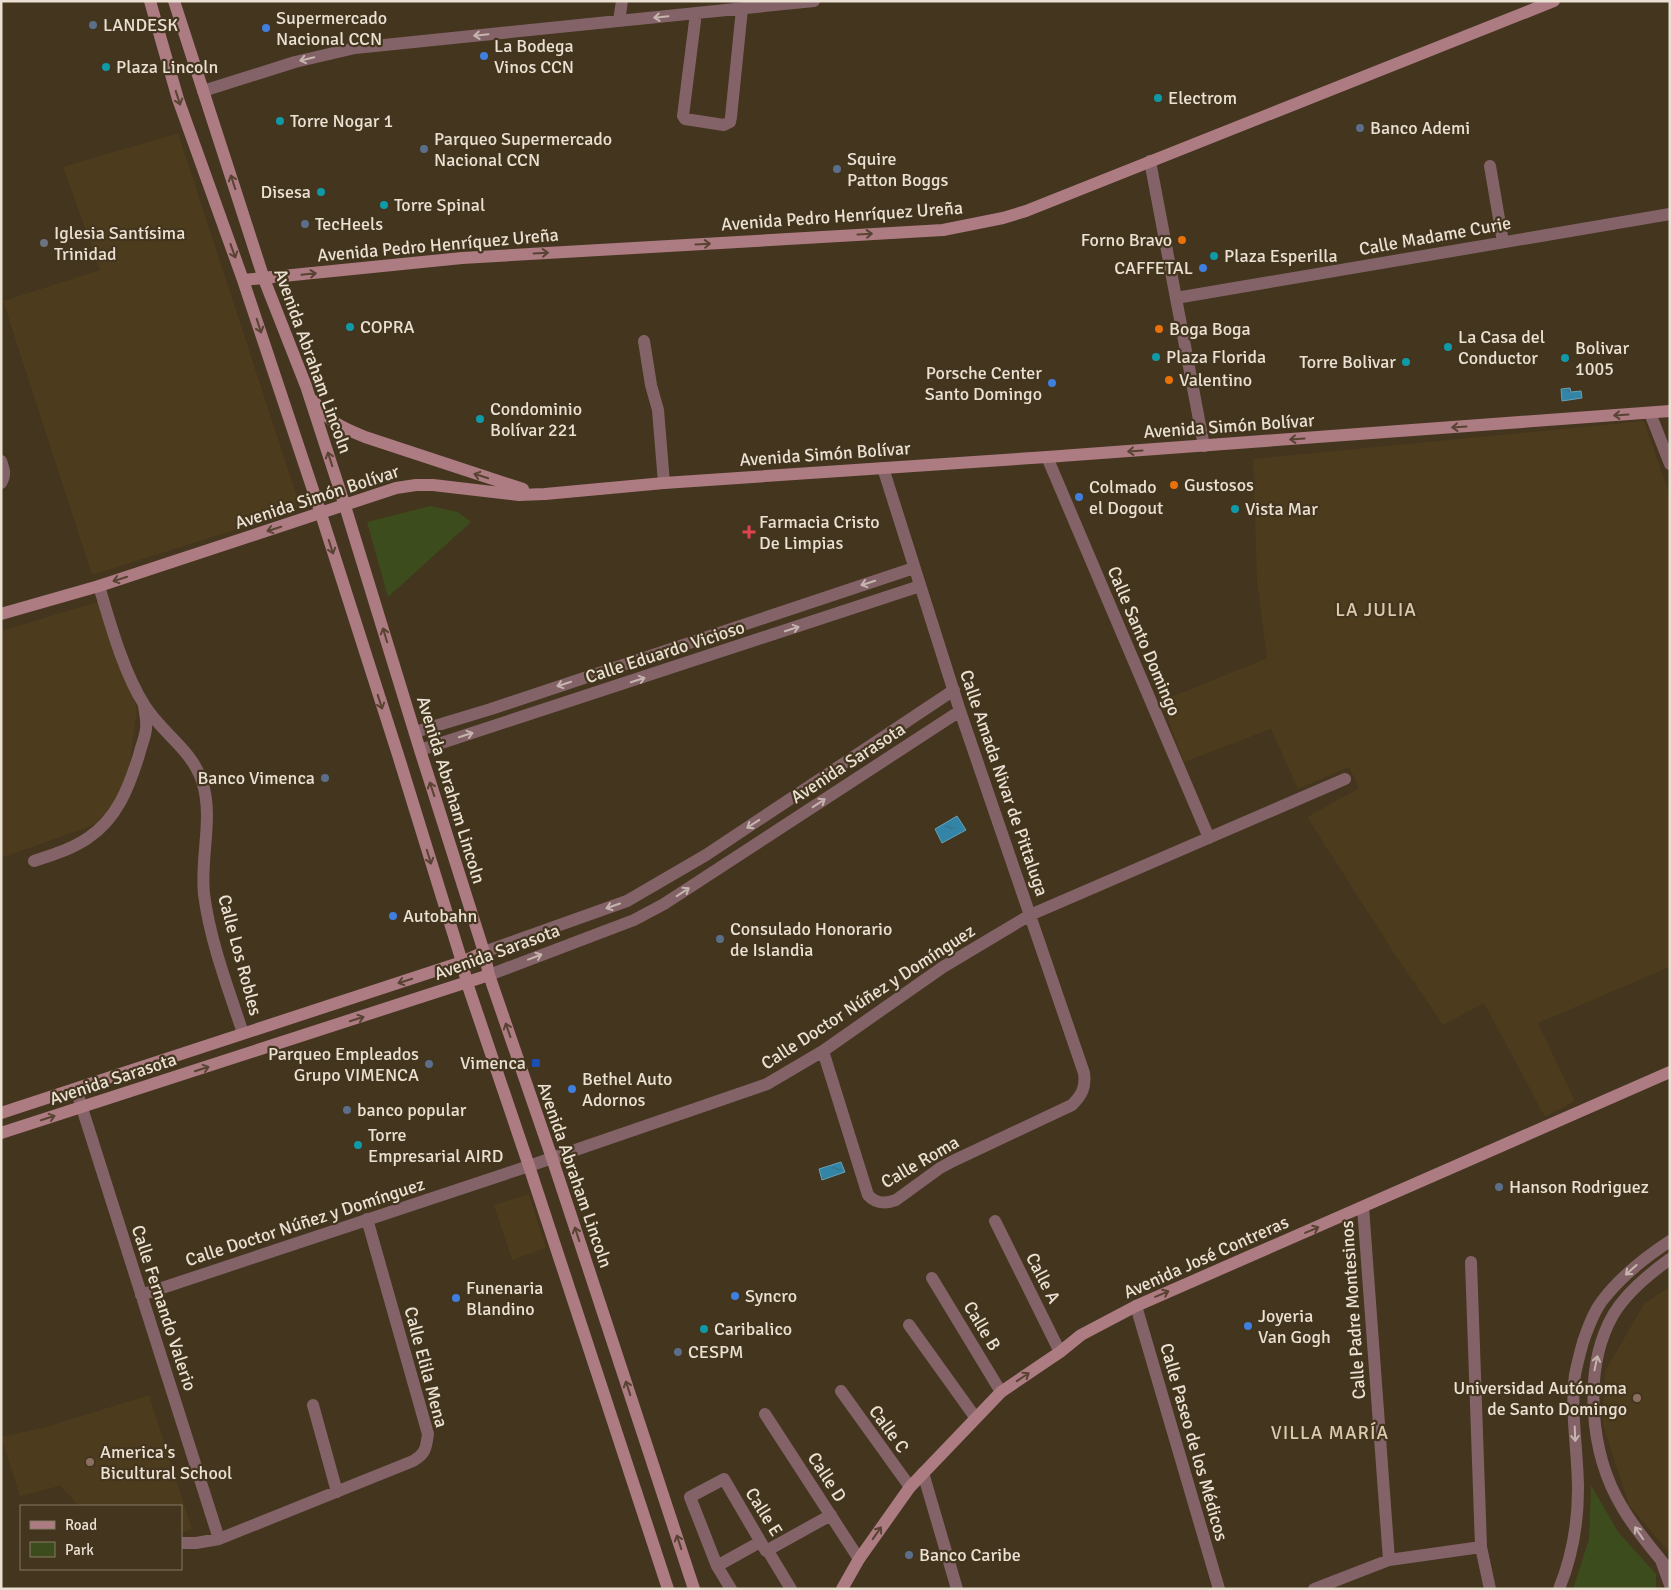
<svg xmlns="http://www.w3.org/2000/svg" width="1671" height="1590" viewBox="0 0 1671 1590" font-family="Signika,sans-serif">
	<style>
		.built { fill: #4c3b1c }
		.green { fill: #3d4c1d }
		.water { fill: url(#water-ripples); stroke: #69a1b4 }
		.lines { fill: none; stroke-linecap: round; stroke-linejoin: round }
		.minor { stroke: #836368; stroke-width: 12 }
		.tertiary { stroke: #836368; stroke-width: 12 }
		.secondary { stroke: #ad7b82; stroke-width: 12 }
		.oneway { stroke: #c6b5ae }
		.oneway2 { stroke: #584332 }
		.service-dot { fill: #5c6f8a; stroke: #43351e; stroke-width: 2 }
		.shop-dot { fill: #3f7fe0; stroke: #43351e; stroke-width: 2 }
		.culture-dot { fill: #0f9aa8; stroke: #43351e; stroke-width: 2 }
		.food-dot { fill: #e8710a; stroke: #43351e; stroke-width: 2 }
		.worship-dot { fill: #6b7280; stroke: #43351e; stroke-width: 2 }
		.health-dot { fill: #e0444e; stroke: #43351e; stroke-width: 2 }
		.transit-dot { fill: #1a4fb4; stroke: #43351e; stroke-width: 2 }
		.education-dot { fill: #8d6e63; stroke: #43351e; stroke-width: 2 }
		.labels { text-anchor: middle; dominant-baseline: central; stroke-width: 4.5; stroke-linejoin: round; paint-order: stroke }
		.poi-label { font-size: 18px; fill: #eae1d3; stroke: #43351e; text-anchor: start }
		.street-label { font-size: 18px; fill: #eae1d3; stroke: #43351e }
		.neighbourhood-label { font-size: 19px; letter-spacing: 1px; fill: #dac9ae; stroke: #43351e }
	</style>
	<defs>
		<pattern id="water-ripples" width="26" height="14" patternUnits="userSpaceOnUse" patternTransform="scale(1.25)"><rect width="26" height="14" fill="#3285a6"/><path d="M2 4q2-2 4 0t4 0M15 11q2-2 4 0t4 0" fill="none" stroke="#396e82"/></pattern>
	</defs>
	<rect width="100%" height="100%" fill="#43351e"/>
	<path class="built" d="M178,133L301,509L92,575L3,301L100,270L63,167Z
		M1644,421L1670,495V967L1538,1023L1575,1101L1545,1117L1484,1003L1443,1025L1392,950L1307,817L1359,788L1349,767L1298,789L1271,729L1184,762L1161,701L1267,658L1257,581L1253,459Z
		M100,601L137,709L129,770L114,805L94,825L1,858V631Z
		M529,1194L546,1248L512,1260L494,1205Z
		M1670,1286V1554L1629,1505L1603,1425L1605,1371L1644,1304Z
		M149,1395L192,1529L181,1533V1506H79L60,1486L20,1496L1,1437L46,1427Z"/>
	<path class="green" d="M430,506L458,512L471,522L388,597L367,522Z
		M1591,1485L1618,1532L1656,1574V1589H1573L1589,1539Z"/>
	<path class="water" d="M1570,388L1571,392L1581,391L1582,398L1562,401L1561,389Z
		M957,816L966,830L942,843L935,829Z
		M841,1162L845,1172L822,1180L819,1169Z"/>
	<g class="lines">
		<path class="minor" d="M696,13L683,116L685,119L724,125L730,122L731,117L742,9
			M619,21L622,1
			M203,91L295,62L355,48L814,1
			M1150,161L1204,446
			M1490,166L1503,242
			M1176,298L1670,214
			M644,341L651,385L658,410L664,483
			M1650,413L1670,464
			M1047,457L1209,838
			M1,461C4,469 6,475 1,483
			M99,586C110,623 124,674 145,706C162,733 192,750 202,781C214,818 200,856 204,894C210,941 228,988 243,1033
			M415,732L491,709L914,568
			M420,750L920,586
			M34,861C52,855 72,849 88,838C117,819 129,787 139,755C141,746 145,738 146,729C147,721 145,713 144,706
			M484,952L627,901L706,855L954,690
			M489,975L634,920L664,904L960,711
			M823,1051L868,1195C876,1204 885,1204 896,1200L940,1168L953,1161L1072,1105C1082,1095 1086,1087 1084,1073L960,711L883,468
			M76,1089L219,1539
			M1363,1207L1389,1560
			M995,1221L1060,1352
			M1471,1262L1481,1547L1490,1589
			M932,1278L1001,1392
			M141,1295L529,1166L767,1084L823,1051L943,967L1030,915L1345,779
			M1136,1306L1219,1589
			M909,1325L975,1417
			M841,1391L910,1487
			M313,1405L337,1492
			M765,1414L859,1559
			M923,1473L957,1589
			M181,1543H196L219,1539L413,1461C426,1453 426,1448 428,1434L367,1219
			M768,1551L791,1589
			M717,1566L690,1497L724,1479L766,1551L831,1515
			M731,1589L717,1566L760,1542
			M1314,1589L1389,1560L1481,1547"/>
		<path class="tertiary" d="M1670,1259C1649,1274 1626,1293 1613,1315C1582,1370 1590,1454 1622,1507C1635,1530 1653,1550 1670,1571
			M1662,1563L1670,1585
			M1559,1589C1572,1557 1578,1523 1578,1489C1578,1453 1570,1410 1575,1375C1577,1364 1580,1353 1583,1342C1588,1328 1593,1313 1602,1301C1621,1276 1644,1258 1670,1241"/>
		<path class="secondary" d="M150,1L178,99L243,280L321,514L399,758L462,962L467,983L529,1166L668,1589
			M174,1L264,279L306,386L345,506L420,750L484,952L489,975L552,1158L694,1589
			M243,280L462,258L943,230L1003,218L1026,211L1554,1
			M314,401C328,422 343,428 365,437L523,489
			M1,614L99,586L396,488L416,485H433L519,495L545,494L664,483L1047,457L1670,411
			M1,1113L462,962L484,952
			M1,1133L489,975
			M842,1589L859,1559L910,1487L1001,1392L1060,1352L1081,1335L1136,1306L1670,1072"/>
	</g>
	<defs><path id="oneway-shaft" d="M-6 0H5M1.5-3L5.5 0L1.5 3" fill="none" stroke-width="1.6" stroke-linecap="round" stroke-linejoin="round" transform="scale(1.25)"/></defs>
	<g class="oneway">
		<use href="#oneway-shaft" transform="translate(661 17) rotate(174)"/>
		<use href="#oneway-shaft" transform="translate(481 35) rotate(174)"/>
		<use href="#oneway-shaft" transform="translate(307 59) rotate(167)"/>
		<use href="#oneway-shaft" transform="translate(868 583) rotate(162)"/>
		<use href="#oneway-shaft" transform="translate(792 629) rotate(-18)"/>
		<use href="#oneway-shaft" transform="translate(638 680) rotate(-18)"/>
		<use href="#oneway-shaft" transform="translate(564 684) rotate(162)"/>
		<use href="#oneway-shaft" transform="translate(466 735) rotate(-18)"/>
		<use href="#oneway-shaft" transform="translate(819 803) rotate(-33)"/>
		<use href="#oneway-shaft" transform="translate(753 824) rotate(147)"/>
		<use href="#oneway-shaft" transform="translate(683 892) rotate(-33)"/>
		<use href="#oneway-shaft" transform="translate(613 906) rotate(161)"/>
		<use href="#oneway-shaft" transform="translate(535 957) rotate(-21)"/>
		<use href="#oneway-shaft" transform="translate(1631 1270) rotate(138)"/>
		<use href="#oneway-shaft" transform="translate(1596 1363) rotate(-78)"/>
		<use href="#oneway-shaft" transform="translate(1575 1434) rotate(88)"/>
		<use href="#oneway-shaft" transform="translate(1639 1533) rotate(-124)"/>
	</g>
	<g class="oneway2">
		<use href="#oneway-shaft" transform="translate(178 98) rotate(72)"/>
		<use href="#oneway-shaft" transform="translate(233 182) rotate(-108)"/>
		<use href="#oneway-shaft" transform="translate(865 234) rotate(-3)"/>
		<use href="#oneway-shaft" transform="translate(703 244) rotate(-3)"/>
		<use href="#oneway-shaft" transform="translate(233 251) rotate(70)"/>
		<use href="#oneway-shaft" transform="translate(541 253) rotate(-3)"/>
		<use href="#oneway-shaft" transform="translate(309 274) rotate(-6)"/>
		<use href="#oneway-shaft" transform="translate(259 326) rotate(72)"/>
		<use href="#oneway-shaft" transform="translate(1621 415) rotate(176)"/>
		<use href="#oneway-shaft" transform="translate(1459 427) rotate(176)"/>
		<use href="#oneway-shaft" transform="translate(1297 439) rotate(176)"/>
		<use href="#oneway-shaft" transform="translate(1135 451) rotate(176)"/>
		<use href="#oneway-shaft" transform="translate(330 459) rotate(-108)"/>
		<use href="#oneway-shaft" transform="translate(481 476) rotate(-162)"/>
		<use href="#oneway-shaft" transform="translate(274 529) rotate(162)"/>
		<use href="#oneway-shaft" transform="translate(331 547) rotate(72)"/>
		<use href="#oneway-shaft" transform="translate(120 579) rotate(162)"/>
		<use href="#oneway-shaft" transform="translate(385 635) rotate(-107)"/>
		<use href="#oneway-shaft" transform="translate(380 702) rotate(72)"/>
		<use href="#oneway-shaft" transform="translate(432 789) rotate(-108)"/>
		<use href="#oneway-shaft" transform="translate(429 857) rotate(73)"/>
		<use href="#oneway-shaft" transform="translate(405 981) rotate(162)"/>
		<use href="#oneway-shaft" transform="translate(357 1019) rotate(-18)"/>
		<use href="#oneway-shaft" transform="translate(508 1030) rotate(-109)"/>
		<use href="#oneway-shaft" transform="translate(202 1069) rotate(-18)"/>
		<use href="#oneway-shaft" transform="translate(48 1118) rotate(-18)"/>
		<use href="#oneway-shaft" transform="translate(1312 1230) rotate(-23)"/>
		<use href="#oneway-shaft" transform="translate(577 1234) rotate(-108)"/>
		<use href="#oneway-shaft" transform="translate(1162 1294) rotate(-23)"/>
		<use href="#oneway-shaft" transform="translate(1023 1377) rotate(-34)"/>
		<use href="#oneway-shaft" transform="translate(628 1388) rotate(-108)"/>
		<use href="#oneway-shaft" transform="translate(877 1533) rotate(-55)"/>
		<use href="#oneway-shaft" transform="translate(679 1542) rotate(-108)"/>
	</g>
	<g class="service-dot">
		<circle cx="93" cy="25" r="5"/>
		<circle cx="1360" cy="128" r="5"/>
		<circle cx="424" cy="149" r="5"/>
		<circle cx="837" cy="169" r="5"/>
		<circle cx="305" cy="224" r="5"/>
		<circle cx="325" cy="778" r="5"/>
		<circle cx="720" cy="939" r="5"/>
		<circle cx="429" cy="1064" r="5"/>
		<circle cx="347" cy="1110" r="5"/>
		<circle cx="1499" cy="1187" r="5"/>
		<circle cx="678" cy="1352" r="5"/>
		<circle cx="909" cy="1555" r="5"/>
	</g>
	<g class="shop-dot">
		<circle cx="266" cy="28" r="5"/>
		<circle cx="484" cy="56" r="5"/>
		<circle cx="1203" cy="268" r="5"/>
		<circle cx="1052" cy="383" r="5"/>
		<circle cx="1079" cy="497" r="5"/>
		<circle cx="393" cy="916" r="5"/>
		<circle cx="572" cy="1089" r="5"/>
		<circle cx="735" cy="1296" r="5"/>
		<circle cx="456" cy="1298" r="5"/>
		<circle cx="1248" cy="1326" r="5"/>
	</g>
	<g class="culture-dot">
		<circle cx="106" cy="67" r="5"/>
		<circle cx="1158" cy="98" r="5"/>
		<circle cx="280" cy="121" r="5"/>
		<circle cx="321" cy="192" r="5"/>
		<circle cx="384" cy="205" r="5"/>
		<circle cx="1214" cy="256" r="5"/>
		<circle cx="350" cy="327" r="5"/>
		<circle cx="1448" cy="347" r="5"/>
		<circle cx="1156" cy="357" r="5"/>
		<circle cx="1565" cy="358" r="5"/>
		<circle cx="1406" cy="362" r="5"/>
		<circle cx="480" cy="419" r="5"/>
		<circle cx="1235" cy="509" r="5"/>
		<circle cx="358" cy="1145" r="5"/>
		<circle cx="704" cy="1329" r="5"/>
	</g>
	<g class="food-dot">
		<circle cx="1182" cy="240" r="5"/>
		<circle cx="1159" cy="329" r="5"/>
		<circle cx="1169" cy="380" r="5"/>
		<circle cx="1174" cy="485" r="5"/>
	</g>
	<circle class="worship-dot" cx="44" cy="243" r="5"/>
	<path class="health-dot" d="M746.5 524.5h5v5h5v5h-5v5h-5v-5h-5v-5h5z"/>
	<rect class="transit-dot" x="531" y="1058" width="10" height="10" rx="2.5"/>
	<g class="education-dot">
		<circle cx="1637" cy="1398" r="5"/>
		<circle cx="90" cy="1462" r="5"/>
	</g>
	<g class="labels">
		<g class="poi-label">
			<text x="276" y="18">Supermercado<tspan x="276" dy="21">Nacional CCN</tspan></text>
			<text x="103" y="25">LANDESK</text>
			<text x="494" y="46">La Bodega<tspan x="494" dy="21">Vinos CCN</tspan></text>
			<text x="116" y="67">Plaza Lincoln</text>
			<text x="1168" y="98">Electrom</text>
			<text x="290" y="121">Torre Nogar 1</text>
			<text x="1370" y="128">Banco Ademi</text>
			<text x="434" y="139">Parqueo Supermercado<tspan x="434" dy="21">Nacional CCN</tspan></text>
			<text x="847" y="159">Squire<tspan x="847" dy="21">Patton Boggs</tspan></text>
			<text x="311" y="192" text-anchor="end">Disesa</text>
			<text x="394" y="205">Torre Spinal</text>
			<text x="315" y="224">TecHeels</text>
			<text x="54" y="233">Iglesia Santísima<tspan x="54" dy="21">Trinidad</tspan></text>
			<text x="1172" y="240" text-anchor="end">Forno Bravo</text>
			<text x="1224" y="256">Plaza Esperilla</text>
			<text x="1193" y="268" text-anchor="end">CAFFETAL</text>
			<text x="360" y="327">COPRA</text>
			<text x="1169" y="329">Boga Boga</text>
			<text x="1458" y="337">La Casa del<tspan x="1458" dy="21">Conductor</tspan></text>
			<text x="1575" y="348">Bolivar<tspan x="1575" dy="21">1005</tspan></text>
			<text x="1166" y="357">Plaza Florida</text>
			<text x="1396" y="362" text-anchor="end">Torre Bolivar</text>
			<text x="1042" y="373" text-anchor="end">Porsche Center<tspan x="1042" dy="21">Santo Domingo</tspan></text>
			<text x="1179" y="380">Valentino</text>
			<text x="490" y="409">Condominio<tspan x="490" dy="21">Bolívar 221</tspan></text>
			<text x="1184" y="485">Gustosos</text>
			<text x="1089" y="487">Colmado<tspan x="1089" dy="21">el Dogout</tspan></text>
			<text x="1245" y="509">Vista Mar</text>
			<text x="759" y="522">Farmacia Cristo<tspan x="759" dy="21">De Limpias</tspan></text>
			<text x="315" y="778" text-anchor="end">Banco Vimenca</text>
			<text x="403" y="916">Autobahn</text>
			<text x="730" y="929">Consulado Honorario<tspan x="730" dy="21">de Islandia</tspan></text>
			<text x="419" y="1054" text-anchor="end">Parqueo Empleados<tspan x="419" dy="21">Grupo VIMENCA</tspan></text>
			<text x="526" y="1063" text-anchor="end">Vimenca</text>
			<text x="582" y="1079">Bethel Auto<tspan x="582" dy="21">Adornos</tspan></text>
			<text x="357" y="1110">banco popular</text>
			<text x="368" y="1135">Torre<tspan x="368" dy="21">Empresarial AIRD</tspan></text>
			<text x="1509" y="1187">Hanson Rodriguez</text>
			<text x="466" y="1288">Funenaria<tspan x="466" dy="21">Blandino</tspan></text>
			<text x="745" y="1296">Syncro</text>
			<text x="1258" y="1316">Joyeria<tspan x="1258" dy="21">Van Gogh</tspan></text>
			<text x="714" y="1329">Caribalico</text>
			<text x="688" y="1352">CESPM</text>
			<text x="1627" y="1388" text-anchor="end">Universidad Autónoma<tspan x="1627" dy="21">de Santo Domingo</tspan></text>
			<text x="100" y="1452">America's<tspan x="100" dy="21">Bicultural School</tspan></text>
			<text x="919" y="1555">Banco Caribe</text>
		</g>
		<g class="street-label">
			<text transform="translate(842 216) rotate(-4)">Avenida Pedro Henríquez Ureña</text>
			<text transform="translate(1435 236) rotate(-10)">Calle Madame Curie</text>
			<text transform="translate(438 245) rotate(-5)">Avenida Pedro Henríquez Ureña</text>
			<text transform="translate(313 361) rotate(70)">Avenida Abraham Lincoln</text>
			<text transform="translate(1229 426) rotate(-4)">Avenida Simón Bolívar</text>
			<text transform="translate(825 454) rotate(-4)">Avenida Simón Bolívar</text>
			<text transform="translate(317 497) rotate(-18)">Avenida Simón Bolívar</text>
			<text transform="translate(1144 641) rotate(67)">Calle Santo Domingo</text>
			<text transform="translate(665 652) rotate(-18)">Calle Eduardo Vicioso</text>
			<text transform="translate(848 763) rotate(-33)">Avenida Sarasota</text>
			<text transform="translate(1004 783) rotate(71)">Calle Amada Nivar de Pittaluga</text>
			<text transform="translate(451 790) rotate(73)">Avenida Abraham Lincoln</text>
			<text transform="translate(497 952) rotate(-20)">Avenida Sarasota</text>
			<text transform="translate(240 955) rotate(75)">Calle Los Robles</text>
			<text transform="translate(868 997) rotate(-33)">Calle Doctor Núñez y Domínguez</text>
			<text transform="translate(113 1079) rotate(-18)">Avenida Sarasota</text>
			<text transform="translate(920 1162) rotate(-30)">Calle Roma</text>
			<text transform="translate(575 1175) rotate(71)">Avenida Abraham Lincoln</text>
			<text transform="translate(305 1222) rotate(-18)">Calle Doctor Núñez y Domínguez</text>
			<text transform="translate(1206 1257) rotate(-24)">Avenida José Contreras</text>
			<text transform="translate(1043 1278) rotate(63)">Calle A</text>
			<text transform="translate(164 1308) rotate(72)">Calle Fernando Valerio</text>
			<text transform="translate(1353 1310) rotate(-94)">Calle Padre Montesinos</text>
			<text transform="translate(982 1326) rotate(59)">Calle B</text>
			<text transform="translate(426 1367) rotate(75)">Calle Elila Mena</text>
			<text transform="translate(889 1429) rotate(54)">Calle C</text>
			<text transform="translate(1194 1442) rotate(74)">Calle Paseo de los Médicos</text>
			<text transform="translate(827 1477) rotate(57)">Calle D</text>
			<text transform="translate(764 1512) rotate(58)">Calle E</text>
		</g>
		<g class="neighbourhood-label">
			<text x="1376" y="610">LA JULIA</text>
			<text x="1330" y="1433">VILLA MARÍA</text>
		</g>
	</g>
	<rect width="1671" height="1590" fill="none" stroke="#eae1d3" stroke-width="5"/>
	<rect x="20" y="1505" width="162" height="65" fill="#43351e" stroke="#867a66"/>
	<rect x="30" y="1521" width="25" height="8" fill="#ad7b82" stroke="#867a66"/>
	<text x="65" y="1530" font-size="15" fill="#eae1d3">Road</text>
	<rect x="30" y="1542" width="25" height="15" fill="#3d4c1d" stroke="#867a66"/>
	<text x="65" y="1555" font-size="15" fill="#eae1d3">Park</text>
</svg>
